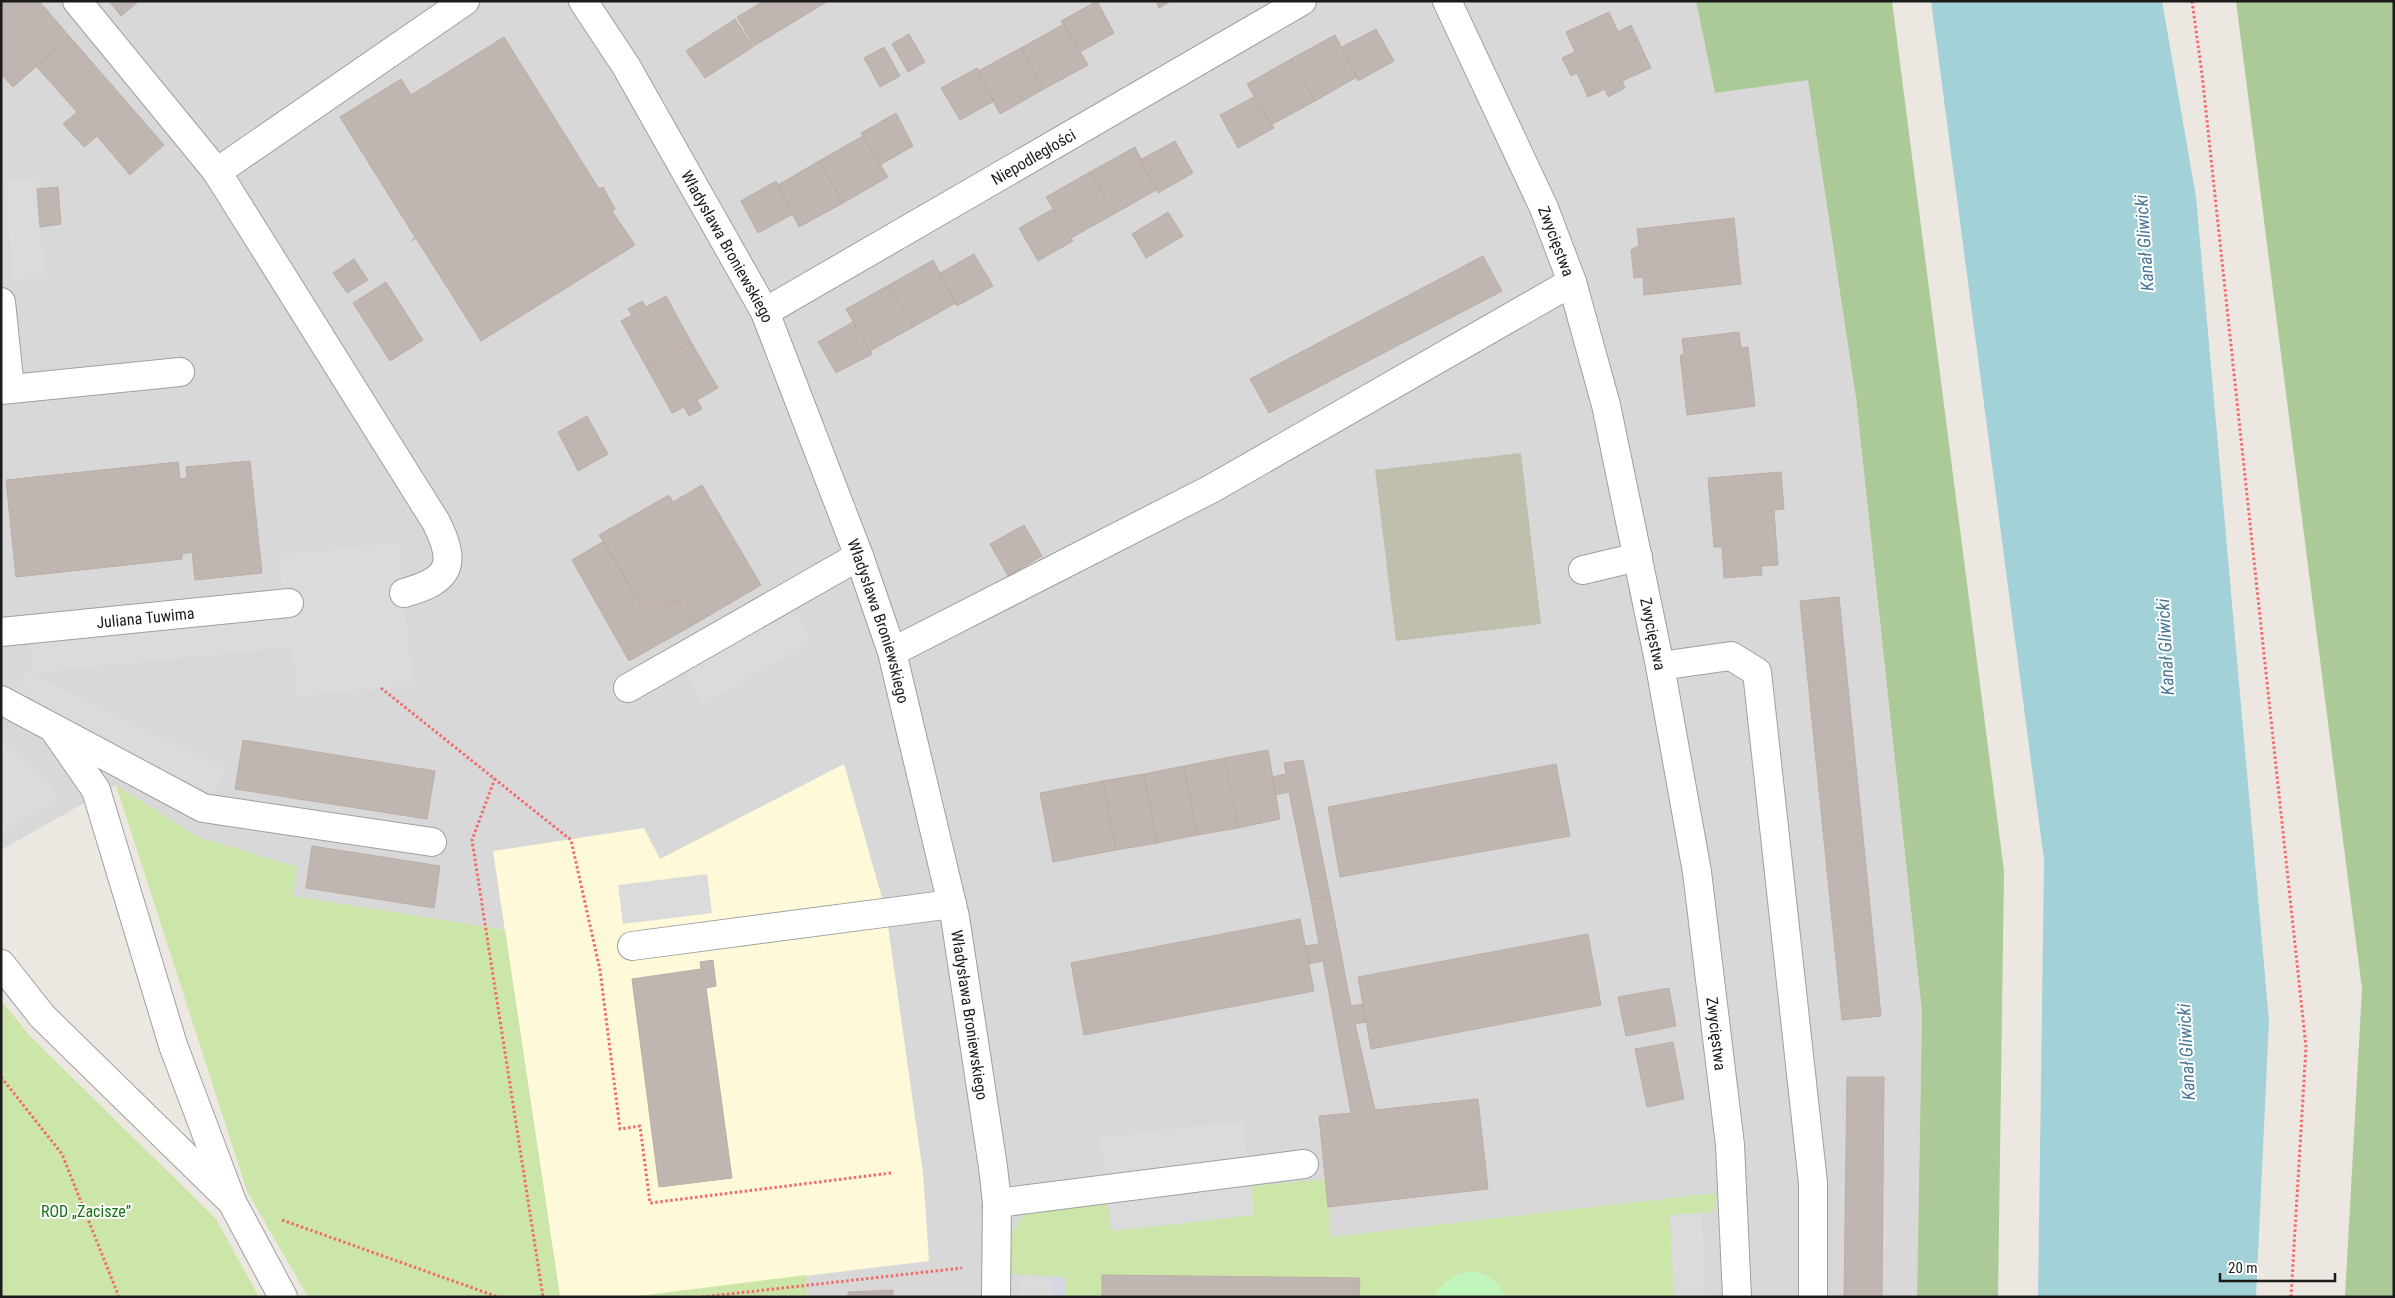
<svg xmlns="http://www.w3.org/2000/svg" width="2395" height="1298" viewBox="0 0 2395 1298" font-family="'Roboto Condensed',sans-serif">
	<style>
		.residential { fill: #d9d8d8 }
		.education { fill: #fdf9d9 }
		.construction { fill: #c0bead }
		.grass { fill: #cce5a8 }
		.forest { fill: #abca97 }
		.park { fill: #c0f6be }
		.parking { fill: #dbdbdb }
		.plaza { fill: #d5d7e2 }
		.water { fill: #a3d1d8 }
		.building { fill: #c0b6b1; stroke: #bdada4 }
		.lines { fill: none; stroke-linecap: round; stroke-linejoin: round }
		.minor-casing { stroke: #9f9f9f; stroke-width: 30 }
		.path { stroke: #f26c6c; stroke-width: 3; stroke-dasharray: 2.5 2.5; stroke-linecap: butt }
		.minor { stroke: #fff; stroke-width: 28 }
		.labels { text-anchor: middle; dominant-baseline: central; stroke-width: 4; stroke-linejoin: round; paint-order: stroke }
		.street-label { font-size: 16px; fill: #1b1b1b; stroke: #fff }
		.park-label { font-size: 16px; fill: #127211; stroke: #fff }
		.water-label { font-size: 18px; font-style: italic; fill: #487796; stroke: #fff }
	</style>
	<rect width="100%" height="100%" fill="#ece7e1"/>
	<path class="residential" d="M1,1H1696L1715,93L1808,79L1856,398L1922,1012L1917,1297H807L806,1275L631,1297H560L505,930L292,896L296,867L198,837L116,785L1,850Z"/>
	<path class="education" d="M844,764L886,912L923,1173L929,1261L631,1297H560L493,851L644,828L660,859Z"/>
	<path class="construction" d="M1521,453L1541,624L1396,641L1375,470Z"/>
	<path class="grass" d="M116,785L198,837L297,867L293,896L505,930L560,1297H308L247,1191Z
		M1,1000L29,1035L216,1219L259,1297H1Z
		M1326,1179L1331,1237L1715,1193V1208L1710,1212L1670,1216L1674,1297H1066V1277L1010,1274C1003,1253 1012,1227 1027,1212L1107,1200L1111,1231L1254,1215L1251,1186Z
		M806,1275L807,1297H631Z"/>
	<path class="forest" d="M1696,1H1892L2004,871L1998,1297H1917L1922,1012L1856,398L1808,80L1715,93Z
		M2236,1H2394V1297H2345L2362,989Z"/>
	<path class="park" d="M1471,1271C1488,1274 1499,1281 1506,1297H1434C1443,1281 1454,1274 1471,1271Z"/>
	<path class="parking" d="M36,179L45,277L13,280L4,182Z
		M399,543L413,685L297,696L292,647L33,673L30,638L284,613L278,555Z
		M792,607L812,641L703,704L684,671Z
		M25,670L226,768L213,794L12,696Z
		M1,740L45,779L59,801L1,833Z
		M707,874L712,913L623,924L618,885Z
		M1244,1122L1254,1215L1111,1231L1100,1137Z
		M1702,1213L1706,1297H1674L1670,1215Z
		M1019,1276L1052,1278V1297H1019Z"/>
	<path class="plaza" d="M1066,1277V1297H1052V1278Z"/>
	<path class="water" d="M1931,1H2162L2196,197L2269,1021L2256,1297H2038L2044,860Z"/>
	<path class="building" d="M1,1H39L70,37L13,87L1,74Z
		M109,1H139L121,16Z
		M764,1H828L754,46L737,17Z
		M1097,1L1114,33L1080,52L1061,21Z
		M1156,1H1171L1159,8Z
		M1609,12L1618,32L1631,25L1651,68L1622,81L1625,88L1608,97L1605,89L1588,97L1577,73L1571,76L1562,58L1575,52L1566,32Z
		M735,19L753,47L705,78L686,51Z
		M1064,24L1088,65L1044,89L1021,48Z
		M1376,29L1394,61L1358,81L1342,47Z
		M909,34L925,62L908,72L892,44Z
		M1335,35L1357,77L1315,101L1291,59Z
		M70,37L164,145L130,175L97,136L84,147L63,124L77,112L36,66Z
		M504,37L599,189L603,187L615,209L612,211L635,245L481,341L416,238L412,241L415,237L340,117L401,79L411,95Z
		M884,47L900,76L880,87L864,58Z
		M1021,48L1044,89L1000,114L978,71Z
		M1291,59L1315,101L1271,125L1247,84Z
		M977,68L994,101L960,120L941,88Z
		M1254,97L1274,128L1238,148L1220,115Z
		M896,113L913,146L880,165L861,133Z
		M863,136L888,177L843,203L819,161Z
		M1175,141L1193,173L1158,193L1140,160Z
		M1135,147L1156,190L1114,214L1090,172Z
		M819,161L843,203L799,227L778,185Z
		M1090,172L1114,214L1071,238L1046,197Z
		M776,181L793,214L758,233L741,201Z
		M58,187L61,224L40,227L37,189Z
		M1053,209L1073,241L1038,261L1019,228Z
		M1168,212L1183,236L1146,258L1132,234Z
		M1734,218L1741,284L1644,295L1643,277L1634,278L1631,250L1639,246L1637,229Z
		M974,254L993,286L957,306L940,273Z
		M1483,256L1502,291L1269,413L1250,379Z
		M354,259L368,280L347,293L333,273Z
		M933,260L956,303L913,327L889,285Z
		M386,282L423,340L390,361L353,303Z
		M889,285L913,327L870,351L846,309Z
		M666,296L691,342L647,368L621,321L632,315L628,309L642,301L646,307Z
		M853,322L872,354L836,373L818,342Z
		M1739,332L1741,348L1748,347L1755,406L1687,415L1680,355H1684L1682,339Z
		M691,342L718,388L697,400L702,409L689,416L684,407L672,413L647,368Z
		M587,416L608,454L578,471L558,432Z
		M250,461L262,573L195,580L192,552L182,554V559L16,577L6,480L178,462L180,479L187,478L186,467Z
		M1781,472L1784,509L1774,510L1778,565L1761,566L1762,575L1724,578L1722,547H1714L1708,478Z
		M702,485L761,585L693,625L678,600L668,605L665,598L644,610L599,535L669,495L673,502Z
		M1024,525L1042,556L1008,576L990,544Z
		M604,541L644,610L665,598L668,605L678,600L693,625L629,661L572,560Z
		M1839,597L1881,1016L1842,1020L1800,601Z
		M243,740L435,771L427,819L235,789Z
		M1268,750L1280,819L1238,828L1225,758Z
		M1225,758L1238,828L1197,835L1184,766Z
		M1303,760L1330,896L1311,900L1289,792L1275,795L1272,777L1286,774L1284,763Z
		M1556,764L1570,836L1340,877L1328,807Z
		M1184,766L1197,835L1157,843L1144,774Z
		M1144,774L1157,843L1116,850L1103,781Z
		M1103,781L1116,850L1053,862L1040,793Z
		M312,846L440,866L434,908L306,888Z
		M1330,896L1351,1006L1363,1004L1366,1022L1355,1024L1375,1110L1478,1099L1488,1189L1328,1207L1319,1116L1351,1113L1323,961L1309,964L1305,946L1319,944L1311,900Z
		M1300,919L1314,991L1084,1035L1071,963Z
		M1588,934L1601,1005L1371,1049L1358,977Z
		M713,960L716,986L706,988L732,1178L659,1187L632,979L701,969L700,962Z
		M1669,988L1676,1026L1626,1036L1618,997Z
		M1673,1042L1684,1099L1647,1107L1635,1049Z
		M1847,1077H1884L1882,1297H1844Z
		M1102,1275L1360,1278L1359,1297H1102Z
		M893,1290V1297H848V1292Z"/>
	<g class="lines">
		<defs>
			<g id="minor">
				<path d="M77,1L217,172L436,522C457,564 451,580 404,593"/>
				<path id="s1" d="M583,1L626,66L765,312L859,556L892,652L955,917L993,1167L997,1203L996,1297"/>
				<path id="s2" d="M1447,1L1544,208L1572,282L1606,405L1660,666L1697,872L1730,1145L1737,1297"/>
				<path d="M217,172L465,1"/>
				<path d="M1,302L10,389"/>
				<path id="s3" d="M765,312L1302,1"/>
				<path d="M1,390L180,372"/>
				<path d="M1583,570L1638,557"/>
				<path id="s4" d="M1,632L289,603"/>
				<path d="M892,652L1211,489L1572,282"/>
				<path d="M1660,666L1731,656L1757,672L1813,1183V1297"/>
				<path d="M628,688L859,556"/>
				<path d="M1,700L203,808L432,842"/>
				<path d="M53,728L96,790L173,1045L232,1202"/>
				<path d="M632,946L952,904"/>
				<path d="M1,964L42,1016L232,1202L283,1297"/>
				<path d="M997,1203L1304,1164"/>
			</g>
		</defs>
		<use href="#minor" class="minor-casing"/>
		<path class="path" d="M2192,1L2202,74L2306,1047L2291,1297
			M381,688L571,840L600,970L620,1129L640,1126L650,1203L891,1173
			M495,778L472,840L543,1297
			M1,1077L62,1154L119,1297
			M282,1220L498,1297
			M702,1297L962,1268"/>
		<use href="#minor" class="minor"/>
	</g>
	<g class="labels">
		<g class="street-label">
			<text stroke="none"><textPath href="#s3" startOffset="310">Niepodległości</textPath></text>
			<text stroke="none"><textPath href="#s2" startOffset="264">Zwycięstwa</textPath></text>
			<text stroke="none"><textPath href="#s1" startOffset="285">Władysława Broniewskiego</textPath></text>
			<text stroke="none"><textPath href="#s4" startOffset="145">Juliana Tuwima</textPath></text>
			<text stroke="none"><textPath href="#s1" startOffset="690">Władysława Broniewskiego</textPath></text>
			<text stroke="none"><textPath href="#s2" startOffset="669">Zwycięstwa</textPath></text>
			<text stroke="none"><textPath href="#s1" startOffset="1095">Władysława Broniewskiego</textPath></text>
			<text stroke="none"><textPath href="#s2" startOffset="1074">Zwycięstwa</textPath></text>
		</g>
		<g class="park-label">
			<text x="86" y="1211">ROD „Zacisze”</text>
		</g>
		<g class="water-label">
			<text transform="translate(2144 243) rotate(-94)">Kanał Gliwicki</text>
			<text transform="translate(2165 647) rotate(-93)">Kanał Gliwicki</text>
			<text transform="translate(2186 1052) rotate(-93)">Kanał Gliwicki</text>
		</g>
	</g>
	<rect width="2395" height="1298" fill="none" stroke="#1b1b1b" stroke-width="5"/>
	<path d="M2220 1273v8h115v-8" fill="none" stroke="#1b1b1b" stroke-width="2.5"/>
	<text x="2228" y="1273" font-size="15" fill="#1b1b1b" stroke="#ffffff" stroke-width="4" paint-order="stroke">20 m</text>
</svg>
